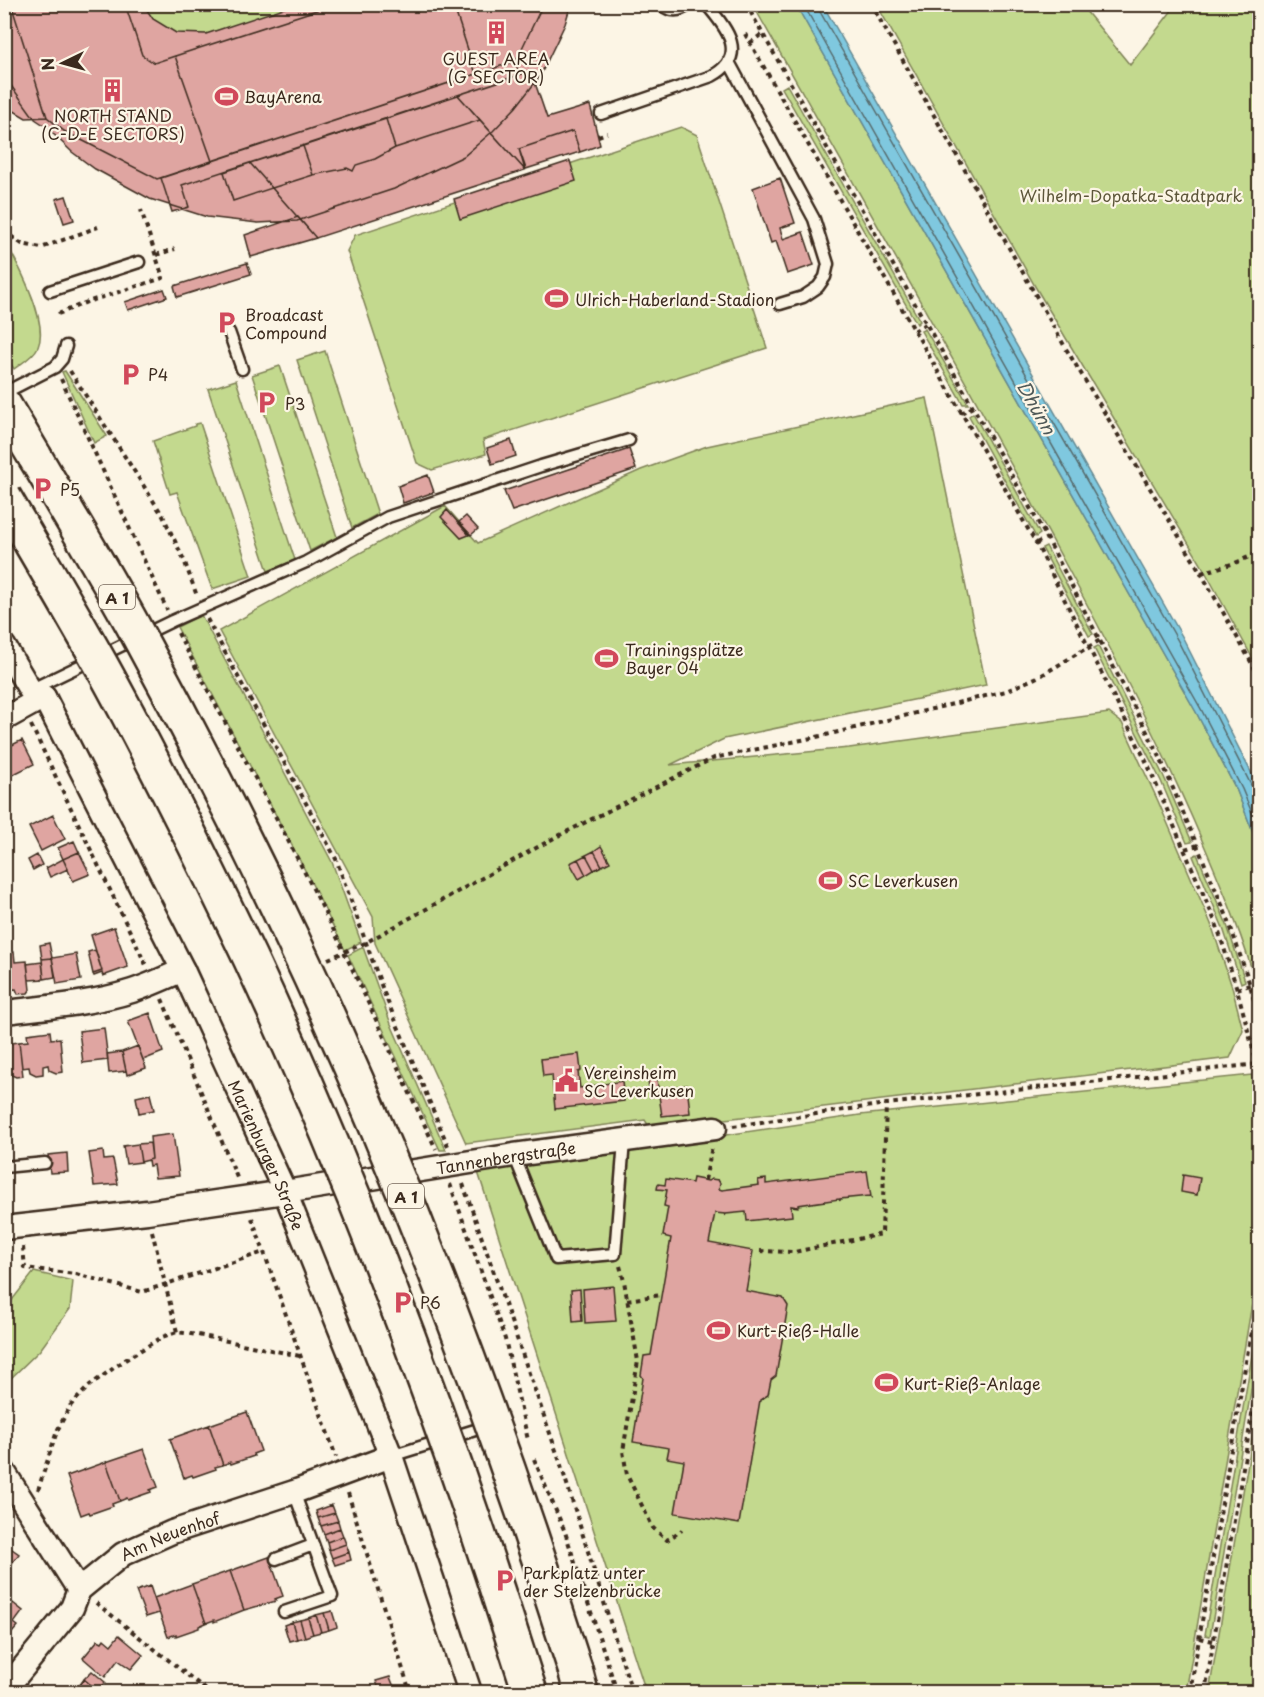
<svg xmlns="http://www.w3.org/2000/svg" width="1264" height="1697" viewBox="0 0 1264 1697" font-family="'Playpen Sans',sans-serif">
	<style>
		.green { fill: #c3d98e; stroke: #7f8256; stroke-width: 1.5 }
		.water { fill: #7fc8df; stroke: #648992; stroke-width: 1.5 }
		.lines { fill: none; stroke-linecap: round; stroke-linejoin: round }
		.shore { stroke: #56696b; stroke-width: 1.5 }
		.building { fill: #dfa5a1; stroke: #3b2a1e; stroke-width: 1.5 }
		.service-casing { stroke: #3b2a1e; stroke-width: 15 }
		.minor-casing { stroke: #3b2a1e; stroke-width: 27 }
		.motorway-casing { stroke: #3b2a1e; stroke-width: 38 }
		.path { stroke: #3b2a1e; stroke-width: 4; stroke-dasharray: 4.5 4.5; stroke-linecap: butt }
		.service { stroke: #fcf5e5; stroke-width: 10 }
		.minor { stroke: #fcf5e5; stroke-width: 22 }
		.motorway { stroke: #fcf5e5; stroke-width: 33 }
		.motorway-bridge-casing { stroke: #3b2a1e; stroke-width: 38; stroke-linecap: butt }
		.motorway-bridge { stroke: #fcf5e5; stroke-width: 33 }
		.labels { text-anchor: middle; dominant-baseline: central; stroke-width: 4.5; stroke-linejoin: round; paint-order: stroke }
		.shield { fill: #fcf5e5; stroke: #75675a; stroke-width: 1.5 }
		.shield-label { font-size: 15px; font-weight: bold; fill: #3b2a1e }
		.poi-label { font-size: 16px; fill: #3b2a1e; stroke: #fcf5e5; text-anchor: start }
		.park-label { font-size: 16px; fill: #5d563a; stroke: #fcf5e5 }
		.street-label { font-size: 16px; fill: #3b2a1e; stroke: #fcf5e5 }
		.water-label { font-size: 18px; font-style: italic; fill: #4f5958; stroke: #fcf5e5 }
	</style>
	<rect width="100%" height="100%" fill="#fcf5e5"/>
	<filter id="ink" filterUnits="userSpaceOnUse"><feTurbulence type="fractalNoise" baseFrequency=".0167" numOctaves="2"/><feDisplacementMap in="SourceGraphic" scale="12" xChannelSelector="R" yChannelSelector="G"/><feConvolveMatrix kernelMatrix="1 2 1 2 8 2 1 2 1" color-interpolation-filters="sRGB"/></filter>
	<g filter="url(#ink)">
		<path class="green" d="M140,4L297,5L155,51Z
			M753,5H796L1196,712L1237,791L1259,848V995C1245,941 1223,889 1201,838C1161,745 1115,656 1067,567C965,378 858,191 753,5Z
			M877,5H1081L1130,65L1176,5H1259V670L1201,564L1036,288Z
			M787,85L920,321L917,324L782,88Z
			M681,127L697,135L767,348L483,440L486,454L432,470L417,463L347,251L355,235Z
			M5,241C18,264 49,322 38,347C34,356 22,363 14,369L5,355Z
			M925,329L968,404H963L921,331Z
			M325,351L378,514L352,528L297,360Z
			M280,366L337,537L310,551L252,375Z
			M65,371L107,436L94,443L62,372Z
			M236,380L295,560L268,571L208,389Z
			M927,398L986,685L724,739L670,765L849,748L1109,713L1122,723L1158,801L1211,924L1232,987L1243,1030L1230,1058L650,1128L645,1120L466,1143L375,943L373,917L219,631L445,506L478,543L641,470L707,446Z
			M973,413L1040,534L1036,537L969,416Z
			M200,423L251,576L212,589L177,492L170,494L153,441L195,426V424Z
			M1046,546L1093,634L1089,636L1042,548Z
			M201,615L332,862L361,942L345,950L308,876L177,627Z
			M1098,646L1164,777L1192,842L1187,843L1161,781L1094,648Z
			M1197,854L1227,925L1245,981L1241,983L1223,928L1193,856Z
			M363,947L391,1024L446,1150H440L348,955Z
			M1252,1075C1259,1107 1260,1142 1260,1175C1260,1213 1259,1249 1255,1286L1186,1692H646L478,1172L860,1115Z
			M34,1272L73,1281L70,1309L40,1350L11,1378L5,1370V1309Z
			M1259,1313V1343L1210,1636L1205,1635Z
			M1259,1398V1692H1209Z"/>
		<path class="water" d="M796,5H823L1183,638L1259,788V848L1237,791L1196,712Z"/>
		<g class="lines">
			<path class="shore" d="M803,4L1201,709L1242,789L1260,832
				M818,4L819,10L1178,641L1251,785L1260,789"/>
		</g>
		<path class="building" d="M4,4H143L153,19L176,33L206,34L296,4H571L565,24L540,76L516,107L493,131L464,156L394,189L297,221L258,223L207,217L150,199L95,169L72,152L44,125L35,119L4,76Z
			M4,4H11L47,117L26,118L4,105Z
			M11,4H143L153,19L176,33L206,34L296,4H543L516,61L157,179L64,131L47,117Z
			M11,4H125L142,55L154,63L175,56L212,161L157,179L64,131L47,117Z
			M335,4H453L476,74L212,161L175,56Z
			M453,4H543L516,61L476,74Z
			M516,61L519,75L182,185L189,207L172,212L161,178Z
			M531,71L547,118L590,105L600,145L580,152L573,131L519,149L525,170L458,95Z
			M458,95L480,120L395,148L386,119Z
			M386,119L395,148L375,159L356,165L353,171L347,168L313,175L303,146Z
			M480,120L525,170L316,238L272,188L313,175L347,168L353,171L356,165L375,159L395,148Z
			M573,131L580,152L526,169L519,149Z
			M303,146L313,175L272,188L250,163Z
			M570,161L576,181L460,219L454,199Z
			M250,163L272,188L233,201L224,172Z
			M780,178L795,223L780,228L783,239L803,232L814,265L787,274L776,241L771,243L753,188Z
			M66,196L74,220L64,223L56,199Z
			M298,217L316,238L251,257L245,235Z
			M247,263L251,274L177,297L174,286Z
			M164,289L167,297L128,310L125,302Z
			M511,440L516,456L492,464L487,448Z
			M629,449L636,469L512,511L504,491Z
			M428,475L434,492L403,503L398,486Z
			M447,510L469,535L461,538L441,517Z
			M466,516L478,529L471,535L459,522Z
			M22,740L34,764L10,776L4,765V749Z
			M53,815L65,839L41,851L29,827Z
			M74,841L79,852L63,859L58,848Z
			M601,846L610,862L602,866L594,851Z
			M594,851L602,866L594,870L586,855Z
			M79,852L90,874L73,881L63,859Z
			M37,855L42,865L33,870L28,860Z
			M586,855L594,870L586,875L578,859Z
			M63,859L68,869L50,877L46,868Z
			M578,859L586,875L579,879L570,863Z
			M114,927L128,967L103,976L102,973L94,976L93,974L102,971L91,935Z
			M49,943L52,958L42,959L40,945Z
			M95,950L102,971L93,974L88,952Z
			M14,952L15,962L27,961L30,990L28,993L18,994L16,989L4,990V953Z
			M76,954L81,980L57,984L52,958Z
			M52,958L55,977L44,979L42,959Z
			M42,962L44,979L29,980L27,964Z
			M150,1013L163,1052L143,1060L128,1021Z
			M104,1028L108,1060L83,1063L79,1031Z
			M50,1031L51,1039L60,1038L63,1072L56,1073L49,1070L48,1065L43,1066V1074L36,1075L30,1072L29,1067L22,1068L19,1042L28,1041L27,1034Z
			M4,1036H10L11,1043L19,1042L23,1076L16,1077L9,1074V1069L4,1070Z
			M138,1046L146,1068L127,1075L122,1052Z
			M122,1052L126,1071L109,1073L107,1054Z
			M579,1054L581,1071L578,1072L580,1088L622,1081L624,1101L555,1109L552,1075L543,1076L541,1059Z
			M657,1079L659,1095L650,1097L648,1080Z
			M687,1085L690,1113L662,1116L658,1089Z
			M150,1094L154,1110L139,1113L136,1097Z
			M173,1134L179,1176L155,1178L153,1165L149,1166L148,1160L152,1159L150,1137Z
			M150,1143L152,1159L141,1162L138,1144Z
			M138,1144L141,1162L126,1164L123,1146Z
			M103,1151L104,1160L113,1159L118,1184L94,1186L89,1153Z
			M67,1153L68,1172L50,1173L48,1155Z
			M867,1171L871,1197L870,1196L840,1199V1201L839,1199L798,1205V1207L791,1206L792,1216L747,1221L746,1212L726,1214L725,1216V1214L715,1213L709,1243L753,1251L746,1291L783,1298L788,1306L776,1376L771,1380L768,1395L760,1400L739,1524L675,1513L684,1461L667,1458L669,1448L633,1442L643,1378L641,1375L644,1356L651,1355L671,1238L663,1236L668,1207L664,1206L667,1190L657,1189L658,1184L665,1185L666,1179L692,1183L693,1178L708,1181L711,1179L718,1180L720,1183L719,1189L722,1190L759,1185L758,1180L766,1179V1184Z
			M1183,1175L1200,1178L1197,1195L1181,1192Z
			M613,1286L616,1321L585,1323L583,1289Z
			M580,1289L582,1321L573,1322L571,1290Z
			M247,1412L261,1451L253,1454L254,1456L231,1464L230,1462L223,1465L209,1425Z
			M209,1425L223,1465L215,1467L216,1469L193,1477L192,1475L184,1478L170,1439Z
			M144,1449L158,1487L150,1490L151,1492L128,1500L127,1498L120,1501L106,1462Z
			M106,1462L120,1501L112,1504L113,1506L90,1514L89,1512L81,1515L67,1476Z
			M332,1505L335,1513L318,1518L316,1511Z
			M335,1513L338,1521L321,1526L318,1518Z
			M338,1521L340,1528L324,1534L321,1526Z
			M340,1528L343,1536L327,1542L324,1534Z
			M343,1536L346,1544L329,1550L327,1542Z
			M346,1544L349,1552L332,1558L329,1550Z
			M12,1549L19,1554L8,1568L4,1565V1558Z
			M349,1552L351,1560L335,1565L332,1558Z
			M269,1557L283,1596L275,1599L276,1601L244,1610L230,1571Z
			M230,1571L244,1610L214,1622V1620L206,1623L192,1584Z
			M192,1584L206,1623L199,1626V1628L176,1636V1634L168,1637L154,1598Z
			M150,1586L159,1613L146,1617L136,1591Z
			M13,1603L23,1611L14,1623L18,1626L4,1642V1606L8,1609Z
			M332,1611L337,1627L329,1630L324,1613Z
			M324,1613L329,1630L321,1632L316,1615Z
			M316,1615L321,1632L313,1634L308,1618Z
			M308,1618L313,1634L305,1637L300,1620Z
			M300,1620L305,1637L297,1639L292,1622Z
			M292,1622L297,1639L289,1641L284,1625Z
			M119,1635L143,1655L131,1669L118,1660L105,1677L83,1658L98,1640L102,1642L104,1639L111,1645Z
			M92,1671L105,1682L98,1691L84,1679Z
			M390,1677L396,1692H377H380L376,1681Z
			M84,1679L97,1690L95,1692H87L79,1686Z"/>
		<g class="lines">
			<defs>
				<path id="service" d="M660,4C670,12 680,12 690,4
					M729,62L814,219L828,264L825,277L818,287L803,297L780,304
					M601,114L712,76C749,56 727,28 706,4
					M50,291L139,262
					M229,332L242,369
					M4,393L55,367L62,359L66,346
					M30,690L172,621L306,562L388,517L541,466L629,440
					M514,1155L556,1259L615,1254L624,1141
					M4,1167L45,1163
					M391,1456L488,1426
					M276,1559L313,1545
					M284,1612L332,1596L294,1492"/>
				<g id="minor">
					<path id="s1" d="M4,646L30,690L44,697L183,970L285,1192L391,1456L470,1692"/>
					<path d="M4,719L44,697"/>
					<path d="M4,1012C47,1007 91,1004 132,991C150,985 167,977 183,970"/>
					<path id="s2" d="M4,1228L147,1212L285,1192L514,1155L715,1128"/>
					<path d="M4,1472L79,1590"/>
					<path id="s3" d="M4,1691L72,1608L79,1590L123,1554L172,1532L294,1492L391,1456"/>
				</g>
				<path id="motorway" d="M4,405L35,457
					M513,1639L530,1692
					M575,1669L581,1692"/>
			</defs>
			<use href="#service" class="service-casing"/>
			<use href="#minor" class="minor-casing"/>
			<use href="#motorway" class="motorway-casing"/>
			<path class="path" d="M746,4L1047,538L1159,755L1228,919L1250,985L1260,1022
				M871,4L1065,347L1201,573L1260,678
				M745,34L1036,543L1147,763L1217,926L1237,989L1257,1064L1260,1091
				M750,43L762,34
				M598,136L607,133
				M4,231L22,244L41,248L98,227
				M156,255L175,249
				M58,314L87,302L163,278L141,210
				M914,331L926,324
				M70,371L163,516L184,560L197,596
				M61,379L167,610
				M961,413L973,407
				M1036,543L1047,538
				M1201,573L1235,563L1260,552
				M207,619L336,859L384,993L448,1146
				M178,633C216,707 257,780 295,854C346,950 389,1050 436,1149
				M31,725L146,965
				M1185,849L1198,845
				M328,959L365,943L554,838L714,758L826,735L1006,691L1042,675L1100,640
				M1237,989L1250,985
				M162,999L238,1180
				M733,1126L886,1104L1259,1064
				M705,1180L712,1147
				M450,1184L505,1339L528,1440
				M463,1184L560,1462L632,1692
				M252,1218L336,1457
				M152,1231L177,1332
				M23,1247L25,1268L76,1274L142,1292L264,1252
				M760,1251L794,1252L882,1234L886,1104
				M620,1266L624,1281L638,1361L623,1451L627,1475L653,1528L667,1540L682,1530
				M627,1300L661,1295
				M534,1459L565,1532L617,1692
				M38,1490L57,1431L70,1406L90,1385L125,1360L162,1337L177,1332L198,1335L300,1356
				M348,1493L410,1692
				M96,1603L209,1692
				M1200,1638L1213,1641
				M1190,1692L1260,1279
				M1205,1692L1260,1367"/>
			<use href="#service" class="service"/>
			<use href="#minor" class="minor"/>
			<use href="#motorway" class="motorway"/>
			<defs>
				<path id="motorway-bridge" d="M35,457C69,515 104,572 136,631C191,732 244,836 293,940C405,1177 496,1421 575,1669
					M4,497C36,552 68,606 99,661C153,758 202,858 250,958C353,1179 439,1407 513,1639"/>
			</defs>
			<use href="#motorway-bridge" class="motorway-bridge-casing"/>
			<use href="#motorway-bridge" class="motorway-bridge"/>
		</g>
	</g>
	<defs>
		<symbol id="building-bare" viewBox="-9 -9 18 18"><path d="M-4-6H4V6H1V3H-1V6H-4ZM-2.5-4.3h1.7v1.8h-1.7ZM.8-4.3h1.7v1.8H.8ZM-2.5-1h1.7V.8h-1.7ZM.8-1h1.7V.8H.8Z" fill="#d1495b" stroke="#fcf5e5" stroke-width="2.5" paint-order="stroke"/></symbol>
		<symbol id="stadium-bare" viewBox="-9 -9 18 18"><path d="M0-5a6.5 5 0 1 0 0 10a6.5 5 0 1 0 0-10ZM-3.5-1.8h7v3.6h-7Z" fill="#d1495b" stroke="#fcf5e5" stroke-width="2.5" paint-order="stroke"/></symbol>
		<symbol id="parking-bare" viewBox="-9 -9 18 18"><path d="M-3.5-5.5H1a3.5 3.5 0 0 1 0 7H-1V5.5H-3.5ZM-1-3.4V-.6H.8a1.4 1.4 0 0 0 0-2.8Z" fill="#d1495b" stroke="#fcf5e5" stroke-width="2.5" paint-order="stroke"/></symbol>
		<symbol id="civic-bare" viewBox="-9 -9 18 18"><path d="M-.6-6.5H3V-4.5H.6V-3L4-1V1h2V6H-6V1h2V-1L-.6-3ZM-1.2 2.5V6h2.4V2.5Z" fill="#d1495b" stroke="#fcf5e5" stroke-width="2.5" paint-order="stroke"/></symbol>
	</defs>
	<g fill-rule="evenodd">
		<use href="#building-bare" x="480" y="16" width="33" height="33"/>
		<use href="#building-bare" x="96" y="74" width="33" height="33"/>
		<use href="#stadium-bare" x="210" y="80" width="33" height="33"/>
		<use href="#stadium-bare" x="540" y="282" width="33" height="33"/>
		<use href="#parking-bare" x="210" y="306" width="33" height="33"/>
		<use href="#parking-bare" x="114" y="358" width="33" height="33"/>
		<use href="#parking-bare" x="250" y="386" width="33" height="33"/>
		<use href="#parking-bare" x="26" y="472" width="33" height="33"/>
		<use href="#stadium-bare" x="590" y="642" width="33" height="33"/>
		<use href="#stadium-bare" x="814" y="864" width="33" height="33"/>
		<use href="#civic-bare" x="550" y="1064" width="33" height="33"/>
		<use href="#parking-bare" x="386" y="1286" width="33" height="33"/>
		<use href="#stadium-bare" x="702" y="1314" width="33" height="33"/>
		<use href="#stadium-bare" x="870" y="1366" width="33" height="33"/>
		<use href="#parking-bare" x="488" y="1564" width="33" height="33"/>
	</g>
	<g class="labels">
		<g class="shield">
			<rect x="99" y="585" width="36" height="24" rx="4.5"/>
			<rect x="388" y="1184" width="36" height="24" rx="4.5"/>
		</g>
		<g class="shield-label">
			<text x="117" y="597">A 1</text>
			<text x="406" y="1196">A 1</text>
		</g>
		<g class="poi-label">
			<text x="496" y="58" text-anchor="middle">GUEST AREA<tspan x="496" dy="18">(G SECTOR)</tspan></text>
			<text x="244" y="96">BayArena</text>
			<text x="113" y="115" text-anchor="middle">NORTH STAND<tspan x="113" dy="18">(C-D-E SECTORS)</tspan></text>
			<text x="575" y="299">Ulrich-Haberland-Stadion</text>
			<text x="245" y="314">Broadcast<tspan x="245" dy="18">Compound</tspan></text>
			<text x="148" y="374">P4</text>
			<text x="285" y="403">P3</text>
			<text x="60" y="489">P5</text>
			<text x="625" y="649">Trainingsplätze<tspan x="625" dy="18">Bayer 04</tspan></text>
			<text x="848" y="880">SC Leverkusen</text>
			<text x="584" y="1072">Vereinsheim<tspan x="584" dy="18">SC Leverkusen</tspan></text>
			<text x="420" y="1302">P6</text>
			<text x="737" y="1330">Kurt-Rieß-Halle</text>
			<text x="904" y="1383">Kurt-Rieß-Anlage</text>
			<text x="523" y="1572">Parkplatz unter<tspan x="523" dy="18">der Stelzenbrücke</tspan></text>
		</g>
		<g class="park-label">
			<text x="1131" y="195">Wilhelm-Dopatka-Stadtpark</text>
		</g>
		<g class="street-label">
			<text stroke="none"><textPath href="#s1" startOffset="576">Marienburger Straße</textPath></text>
			<text stroke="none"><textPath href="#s2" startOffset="507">Tannenbergstraße</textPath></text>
			<text stroke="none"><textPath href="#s3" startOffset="234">Am Neuenhof</textPath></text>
		</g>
		<g class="water-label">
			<text transform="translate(1037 407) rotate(61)">Dhünn</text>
		</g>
	</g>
	<rect width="1264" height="1697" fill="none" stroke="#fcf5e5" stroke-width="24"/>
	<rect x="12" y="12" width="1240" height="1673" fill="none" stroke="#3b2a1e" stroke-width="2" filter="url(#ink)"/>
	<g transform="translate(63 63) rotate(265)" stroke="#fcf5e5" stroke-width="4.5" paint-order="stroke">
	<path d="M0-4.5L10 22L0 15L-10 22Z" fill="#3b2a1e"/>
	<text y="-9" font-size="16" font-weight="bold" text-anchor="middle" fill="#3b2a1e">N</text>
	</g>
</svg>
